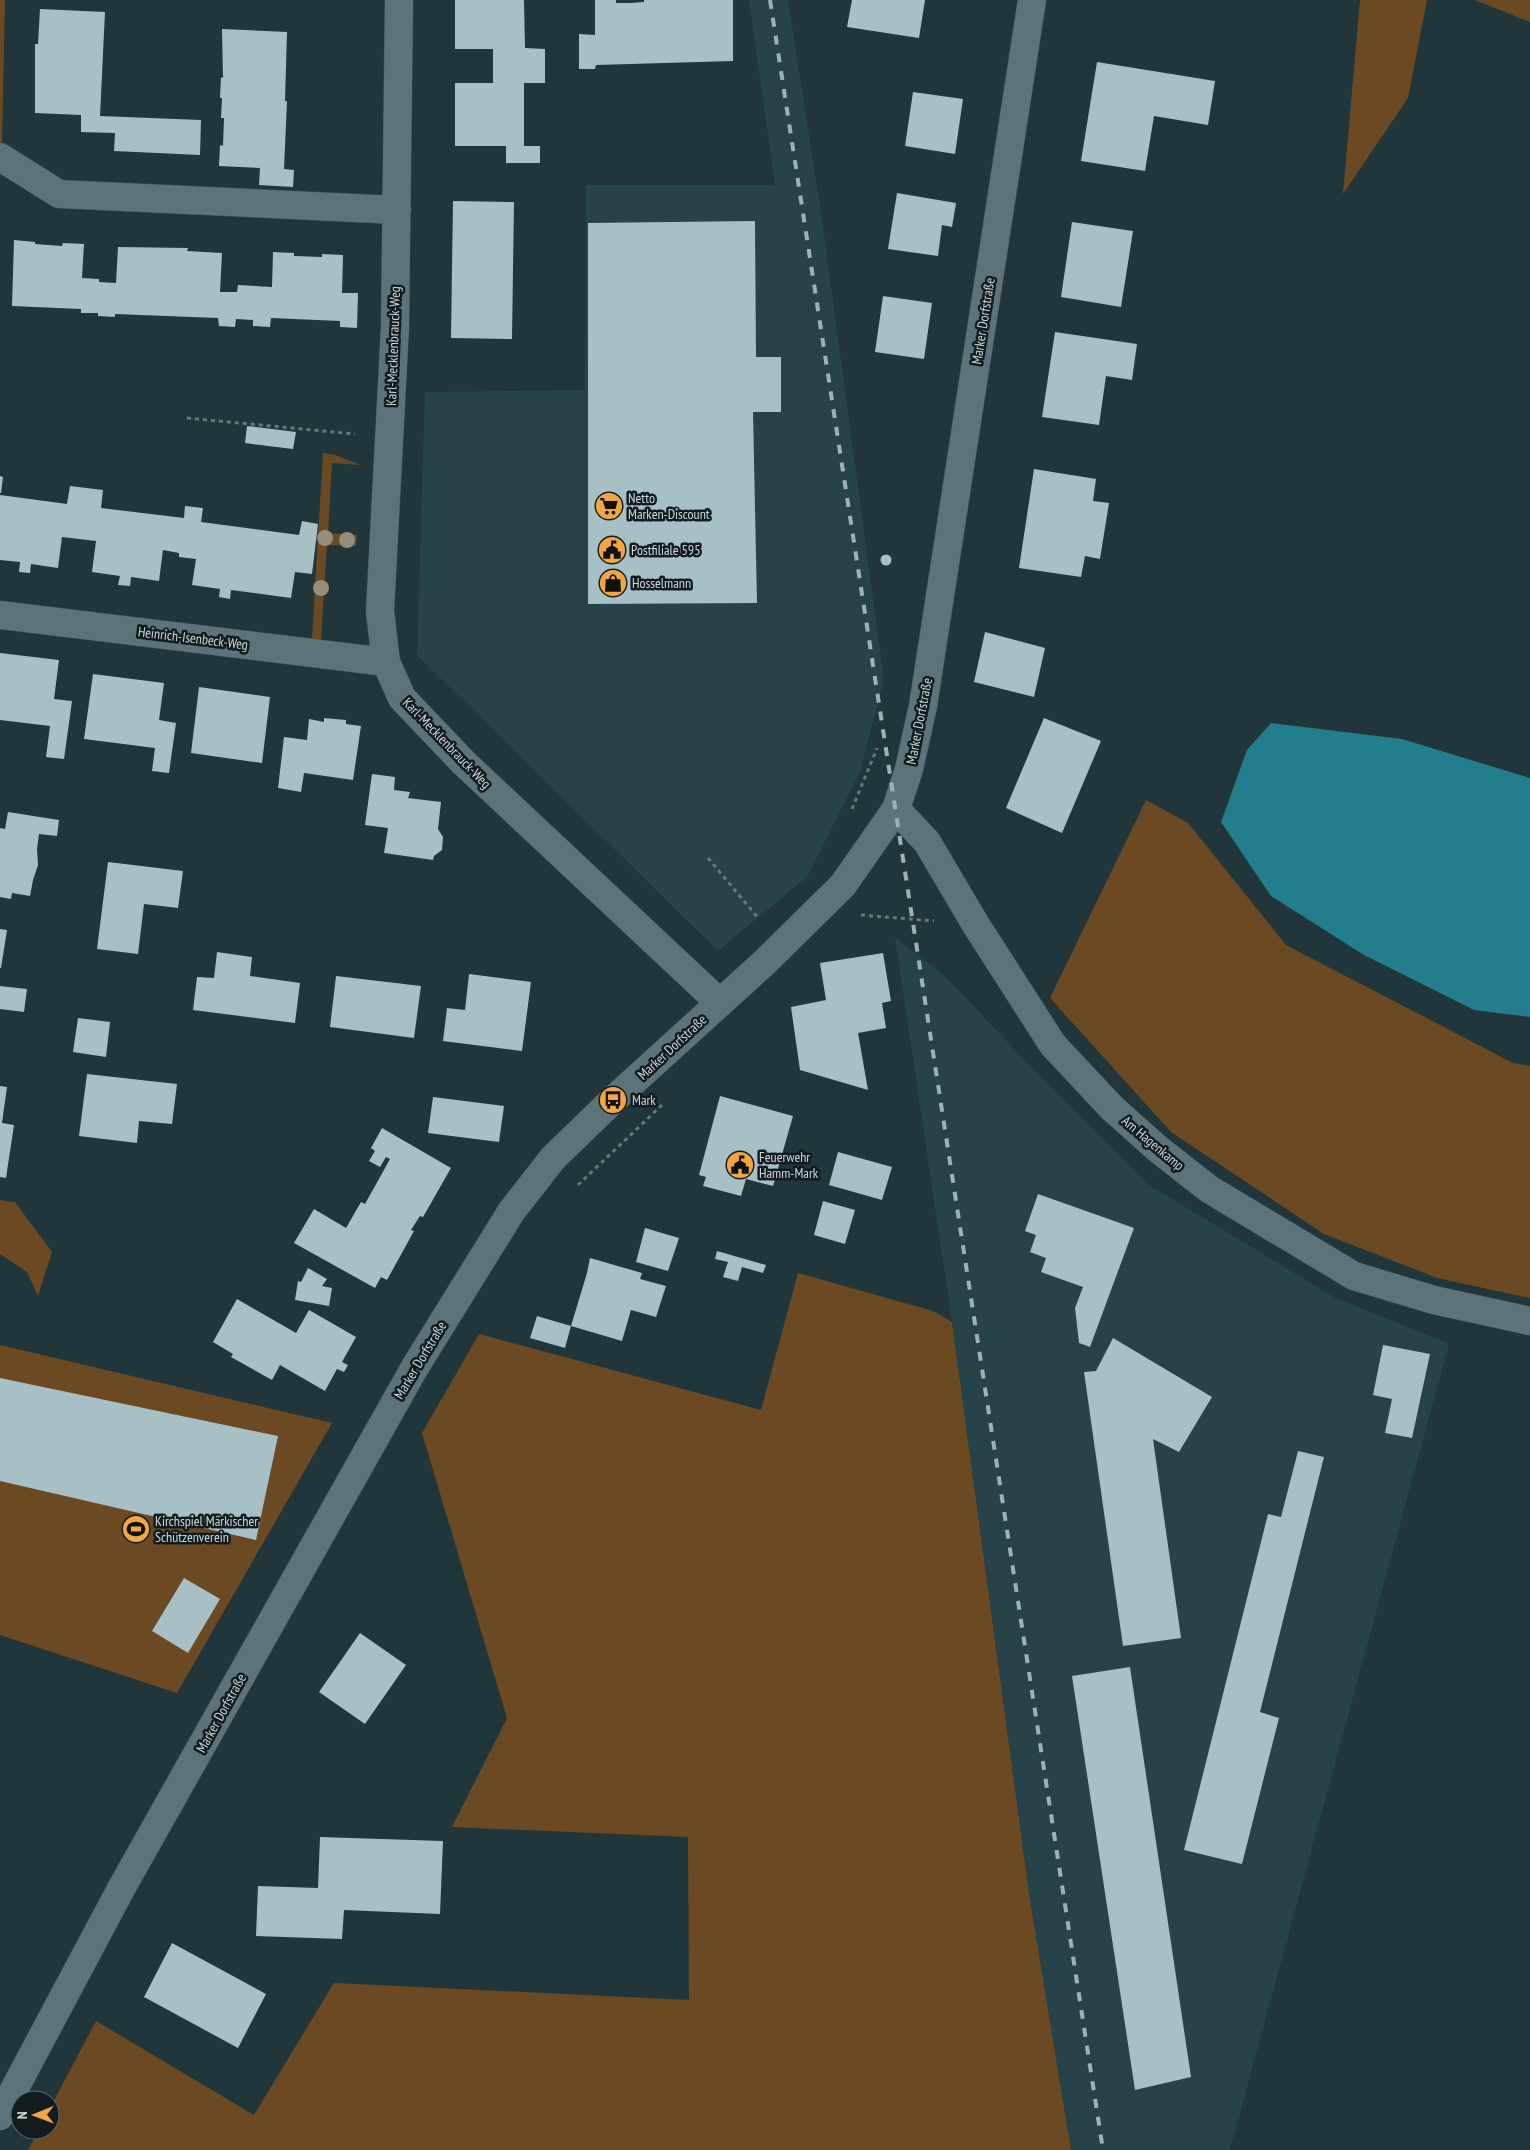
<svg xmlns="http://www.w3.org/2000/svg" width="1530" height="2150" viewBox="0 0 1530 2150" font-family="'PT Sans Narrow',sans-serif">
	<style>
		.built { fill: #254349 }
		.green { fill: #6b4a23 }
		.water { fill: #227d8d }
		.building { fill: #a7c0c6 }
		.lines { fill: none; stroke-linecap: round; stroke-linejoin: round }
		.minor-casing { stroke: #3e5156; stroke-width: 29 }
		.path { stroke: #65777b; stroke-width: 3; stroke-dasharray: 4 4; stroke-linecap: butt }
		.minor { stroke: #5c7479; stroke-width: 28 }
		.rail { stroke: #a0b0b3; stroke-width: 4; stroke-dasharray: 9 9; stroke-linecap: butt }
		.tree { fill: #988d78 }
		.labels { text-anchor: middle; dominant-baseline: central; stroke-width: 5; stroke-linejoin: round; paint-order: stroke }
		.street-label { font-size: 14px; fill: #cbd8db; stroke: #121c1e }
		.poi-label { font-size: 14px; fill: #cbd8db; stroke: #121c1e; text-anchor: start }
	</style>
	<rect width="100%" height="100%" fill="#20363a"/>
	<path class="built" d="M749,0H788L821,212L884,680L860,772L807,877L718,951L417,655L425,392L585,390L586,185H775Z
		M895,937L947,978L1036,1072L1149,1185L1334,1297L1449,1344L1230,2150H1071L1029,1893L952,1322Z"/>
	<path class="green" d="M0,0H5L2,144L0,143Z
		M1360,0H1427L1408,98L1343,194Z
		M1475,0H1530V22Z
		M323,453L335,455L361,465L332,463L328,533L357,535L356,546L327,545L321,640L312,639Z
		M1146,800L1188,823L1286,945L1513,1063L1530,1066V1298L1437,1278L1324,1234L1171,1132L1050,998Z
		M0,1200L15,1202L52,1252L38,1296L27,1272L0,1254Z
		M798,1273L933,1311L952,1322L1029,1893L1071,2150H28L39,2130H50V2108L96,2021L254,2115L334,1983L689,2000L688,1837L452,1827L507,1718L422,1433L479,1334L761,1410Z
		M0,1345L332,1423L177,1693L0,1635Z"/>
	<path class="water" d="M1271,723L1402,739L1530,778V1017L1474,1010L1364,955L1271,896L1221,822L1247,750Z"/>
	<path class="building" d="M455,0H524L525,48L545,49V83H524V146H540V163H506V146H455V83H493V49H455Z
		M595,0H616V3H630L644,2V0H733V61L596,65L595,69H579V34L595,35Z
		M852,0H925L919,38L847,27Z
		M40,9L105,12L100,116L201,120L200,155L114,151L115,133L81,132V115L35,113V44H38Z
		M222,29L287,32L285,101H287L284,169L294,170L293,187L259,185L260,168L219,166L220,145L223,146L224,118H221L222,98H220L221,77L223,78Z
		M1097,62L1215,81L1208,125L1154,116L1145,171L1081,161Z
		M913,92L963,99L955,154L905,146Z
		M897,193L956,203L952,227L942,225L938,256L888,249Z
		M453,201L514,202L512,339L451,338Z
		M755,221L756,357H781V412H753L757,603L588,604V223Z
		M1072,222L1133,231L1121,307L1061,297Z
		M14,240L35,242V244L62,246L63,243L84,244L82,278L99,279V282L116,283L118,247L188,248L187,251L222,253L220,292H237L238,285L272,287L273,252L294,253V256L322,257V254L343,255L342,293H358L357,328L340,327V321L271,318L270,327L253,326V320L236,319L235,327L219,326L218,318L115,314V317L98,316V313H81V309L12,306Z
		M883,296L932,303L924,359L875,352Z
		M1055,332L1137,344L1132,380L1106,376L1099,425L1042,417Z
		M247,426L296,432L293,449L245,443Z
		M1034,469L1096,479L1093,501L1109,503L1100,559L1085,556L1081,577L1019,568Z
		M0,476L3,477L1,493H0Z
		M70,486L103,490L101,508L184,518L185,506L203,508L201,522L299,535L302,521L318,524L312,574L295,572L291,598L231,590L230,599L219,597L220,589L192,585L196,559L179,557V553L163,550L159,581L131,577L130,586L118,585L120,576L92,572L96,541L62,537L58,568L31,564L30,573L19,572L20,562L0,560V495L67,504Z
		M880.5 560a5.5 5.5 0 1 1 11 0a5.5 5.5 0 1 1-11 0Z
		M985,632L1045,648L1034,697L974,682Z
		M0,653L59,660L54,699L72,701L64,759L46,757L50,726L0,720Z
		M93,674L164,683L159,720L176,723L169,773L152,771L155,748L84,739Z
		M199,687L270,697L262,763L191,753Z
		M324,718L346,720V724L361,726L353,780L304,773L301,792L278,788L284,737L307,740L309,719L324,722Z
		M1044,718L1101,741L1062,833L1006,808Z
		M372,774L395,777L394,790L410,792L408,798L441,802L438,829L443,837L442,850L434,856L433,860L384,853L388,828L365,825Z
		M8,812L59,820L57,836L39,834L37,849L38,865L33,880L30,896L12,893L11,899L0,897V828L5,829Z
		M108,862L183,871L178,908L144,904L138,954L97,949Z
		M0,929L7,930L1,968H0Z
		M217,952L252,957L250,976L300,983L295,1023L193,1010L197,977L214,978Z
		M883,953L891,1001L882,1003L886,1028L858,1033L868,1090L800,1070L791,1007L826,1000L820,963Z
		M469,974L531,982L522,1051L443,1041L447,1008L465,1010Z
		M336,976L421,986L414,1038L330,1027Z
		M0,986L27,989L24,1012L0,1009Z
		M78,1018L110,1022L106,1057L73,1052Z
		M87,1074L177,1084L172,1124L139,1121L137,1143L79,1136Z
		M0,1086L7,1087L2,1123L14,1125L6,1178L0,1177Z
		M720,1096L793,1116L773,1186L746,1179L741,1196L703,1186L706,1177L699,1175Z
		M433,1097L504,1106L499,1142L428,1133Z
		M382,1128L451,1168L423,1217L420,1216L411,1230L414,1231L387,1280L381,1277L375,1288L294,1243L314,1209L346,1228L361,1202L365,1204L390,1159L386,1157L380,1167L369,1161L375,1151L371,1148Z
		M838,1152L892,1167L882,1200L829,1185Z
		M1038,1194L1134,1228L1090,1347L1079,1343L1075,1308L1083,1287L1041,1272L1046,1258L1030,1252L1036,1235L1025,1231Z
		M823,1201L855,1210L845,1244L814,1235Z
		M645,1228L679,1238L668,1271L636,1262Z
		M717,1251L766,1265L763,1273L742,1267L738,1281L723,1277L728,1262L715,1259Z
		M590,1258L642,1273L640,1279L666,1286L656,1317L631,1310L622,1341L571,1326L587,1273Z
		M308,1268L327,1279L322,1286L332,1288L329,1306L295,1300L298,1281L301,1282Z
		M237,1299L296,1333L309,1310L356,1337L342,1362L348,1365L344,1372L337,1369L325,1391L280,1365L272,1380L231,1357L233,1354L213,1342Z
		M537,1316L571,1326L565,1348L530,1338Z
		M1113,1338L1212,1397L1179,1452L1153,1439L1181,1638L1123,1646L1084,1372L1096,1371Z
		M1383,1345L1430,1354L1412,1438L1385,1433L1392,1399L1373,1395Z
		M0,1378L278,1436L256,1540L0,1481Z
		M1298,1451L1324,1457L1260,1712L1279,1718L1242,1864L1184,1850L1268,1514L1281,1517Z
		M184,1578L220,1599L188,1653L152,1631Z
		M360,1633L406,1665L365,1724L319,1692Z
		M1130,1667L1191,2077L1135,2090L1072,1676Z
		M320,1837L443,1841L440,1914L344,1910L342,1939L256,1936L258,1886L318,1888Z
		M172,1943L266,1994L238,2048L144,1997Z"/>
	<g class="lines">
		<defs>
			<path id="minor" d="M399,0L395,327L380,611L386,662L402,698L463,762L720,1003
				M0,157L59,194L397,210
				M0,615L386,662
				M896,809L927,842L976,925L1053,1045L1112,1108L1158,1149L1209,1189L1354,1276L1434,1300L1530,1321
				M0,2116L122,1887L415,1367L511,1212L553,1158L613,1100L766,961L843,885L896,809L909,769L923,706L1032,0"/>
		</defs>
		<use href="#minor" class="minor-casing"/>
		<path class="path" d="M187,418L355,434
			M852,809L877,748
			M708,858L759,919
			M861,915L934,921
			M578,1185L664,1103"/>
		<use href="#minor" class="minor"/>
		<path class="rail" d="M770,0L1103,2150"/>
	</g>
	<g class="tree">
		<circle cx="325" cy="538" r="8"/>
		<circle cx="347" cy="540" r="8"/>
		<circle cx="321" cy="588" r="8"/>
	</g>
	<defs>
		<symbol id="supermarket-disc" viewBox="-11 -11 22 22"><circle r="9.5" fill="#f2a541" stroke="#121c1e"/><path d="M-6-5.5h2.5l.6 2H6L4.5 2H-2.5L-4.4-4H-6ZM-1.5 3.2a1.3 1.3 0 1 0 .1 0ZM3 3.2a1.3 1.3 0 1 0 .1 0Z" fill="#111"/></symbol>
		<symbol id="civic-disc" viewBox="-11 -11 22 22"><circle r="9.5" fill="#f2a541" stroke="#121c1e"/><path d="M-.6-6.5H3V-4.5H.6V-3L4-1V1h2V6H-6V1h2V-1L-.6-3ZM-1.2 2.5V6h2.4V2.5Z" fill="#111"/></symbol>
		<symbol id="shop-disc" viewBox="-11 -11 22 22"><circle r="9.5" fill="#f2a541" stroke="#121c1e"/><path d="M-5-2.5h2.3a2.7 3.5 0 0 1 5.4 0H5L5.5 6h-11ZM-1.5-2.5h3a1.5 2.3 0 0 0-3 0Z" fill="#111"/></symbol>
		<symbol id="bus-disc" viewBox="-11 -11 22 22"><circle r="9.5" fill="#f2a541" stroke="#121c1e"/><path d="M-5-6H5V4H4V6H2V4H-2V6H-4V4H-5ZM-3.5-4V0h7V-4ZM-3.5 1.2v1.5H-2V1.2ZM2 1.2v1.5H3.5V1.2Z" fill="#111"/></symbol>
		<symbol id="stadium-disc" viewBox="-11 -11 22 22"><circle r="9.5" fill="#f2a541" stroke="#121c1e"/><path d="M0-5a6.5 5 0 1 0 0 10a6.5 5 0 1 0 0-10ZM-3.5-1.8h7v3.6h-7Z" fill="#111"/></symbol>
	</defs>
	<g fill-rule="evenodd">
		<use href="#supermarket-disc" x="593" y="490" width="32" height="32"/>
		<use href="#civic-disc" x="596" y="534" width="32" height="32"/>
		<use href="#shop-disc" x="597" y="567" width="32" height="32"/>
		<use href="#bus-disc" x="597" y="1084" width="32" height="32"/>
		<use href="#civic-disc" x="724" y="1149" width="32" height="32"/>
		<use href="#stadium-disc" x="120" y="1513" width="32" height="32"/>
	</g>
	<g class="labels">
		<g class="street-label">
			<text transform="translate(983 321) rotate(-81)">Marker Dorfstraße</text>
			<text transform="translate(393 346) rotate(-88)">Karl-Mecklenbrauck-Weg</text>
			<text transform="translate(193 638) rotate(7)">Heinrich-Isenbeck-Weg</text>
			<text transform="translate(919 721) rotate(-79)">Marker Dorfstraße</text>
			<text transform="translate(447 743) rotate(46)">Karl-Mecklenbrauck-Weg</text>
			<text transform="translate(672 1047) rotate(-43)">Marker Dorfstraße</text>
			<text transform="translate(1153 1143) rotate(40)">Am Hagenkamp</text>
			<text transform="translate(420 1360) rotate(-59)">Marker Dorfstraße</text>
			<text transform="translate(221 1713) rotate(-61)">Marker Dorfstraße</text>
		</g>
		<g class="poi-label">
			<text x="628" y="498">Netto<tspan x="628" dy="16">Marken-Discount</tspan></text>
			<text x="631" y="550">Postfiliale 595</text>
			<text x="632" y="583">Hosselmann</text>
			<text x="632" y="1100">Mark</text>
			<text x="759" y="1157">Feuerwehr<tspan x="759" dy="16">Hamm-Mark</tspan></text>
			<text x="155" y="1521">Kirchspiel Märkischer<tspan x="155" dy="16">Schützenverein</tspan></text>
		</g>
	</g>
	<g transform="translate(35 2115) rotate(269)"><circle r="24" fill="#121c1e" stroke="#5c676a"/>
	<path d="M0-4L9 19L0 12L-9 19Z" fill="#f2a541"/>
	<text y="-8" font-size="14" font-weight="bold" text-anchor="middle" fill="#cbd8db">N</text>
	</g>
</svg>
